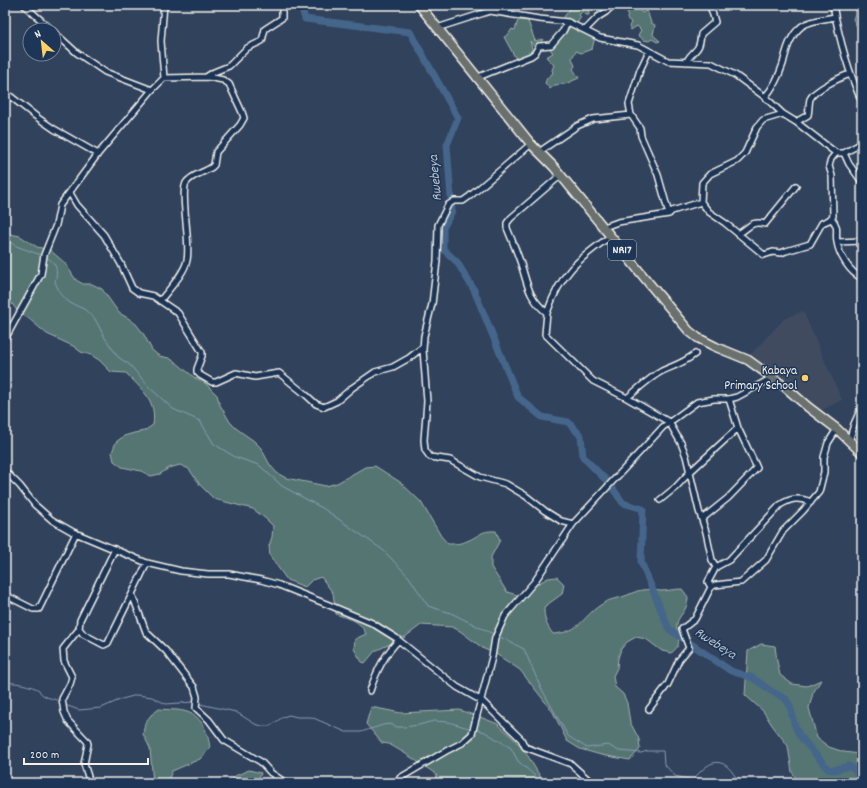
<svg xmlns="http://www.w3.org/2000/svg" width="867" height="788" viewBox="0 0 867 788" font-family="Dekko,sans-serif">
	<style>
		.built { fill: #3f4b61 }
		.green { fill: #547473; stroke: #a4b2ae }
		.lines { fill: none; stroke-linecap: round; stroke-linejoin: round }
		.stream { stroke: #8a9eb0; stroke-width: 1 }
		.river { stroke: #44668a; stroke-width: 7 }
		.minor-casing { stroke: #f4f1e8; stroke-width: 8 }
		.primary-casing { stroke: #f4f1e8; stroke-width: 11 }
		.minor { stroke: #1d3557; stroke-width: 5 }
		.primary { stroke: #6b706d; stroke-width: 8 }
		.poi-dot { fill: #ffd166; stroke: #1d3557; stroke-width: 1.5 }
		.labels { text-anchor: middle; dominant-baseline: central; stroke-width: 3; stroke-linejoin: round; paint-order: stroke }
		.shield { fill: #1d3557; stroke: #b4b9bc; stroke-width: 1 }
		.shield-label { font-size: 12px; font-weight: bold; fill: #f4f1e8 }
		.poi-label { font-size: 13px; fill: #f4f1e8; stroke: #1d3557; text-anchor: end }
		.water-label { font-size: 14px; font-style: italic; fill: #b6c0c7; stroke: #1d3557 }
	</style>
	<rect width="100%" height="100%" fill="#31425d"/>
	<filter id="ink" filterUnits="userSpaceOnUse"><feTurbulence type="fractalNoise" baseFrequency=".025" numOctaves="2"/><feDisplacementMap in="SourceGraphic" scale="8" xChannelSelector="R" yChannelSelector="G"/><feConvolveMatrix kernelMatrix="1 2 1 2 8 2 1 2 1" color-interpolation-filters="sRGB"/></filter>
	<g filter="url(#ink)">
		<path class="built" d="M803,311L842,400L820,411L750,355L784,319Z"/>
		<path class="green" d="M568,5H588L589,15H586L583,11L579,15L581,17L577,23L563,18L570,9Z
			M623,5H640L638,7L642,13L647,10L651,23L655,25L653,35L660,41L657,42L652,39L649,41L644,40L638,35L641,30L637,26L631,30L629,27L631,22L627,19L628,12L625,11Z
			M858,5H862V36L853,19Z
			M518,20L528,21L535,41L543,39L540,44L534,46L530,41L533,52L516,58V59L504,37L508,35L512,29L515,30Z
			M568,25L595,37L592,49L581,53L576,51L572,58L575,66L573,69L579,78L565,84L555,85L550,89L545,83L547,78L553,73L552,70L554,65L546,57L553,53L550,49L554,45Z
			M5,233L20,236L37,247L50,250L65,263L76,280L83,284H92L102,289L119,313L128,318L136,324L143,333L152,350L159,356L169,358L177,363L195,378L204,382L217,395L220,405L230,422L237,429L254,441L261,448L270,465L277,473L286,478L326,486L337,483L365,467L375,466L400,482L421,502L441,536L448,544C454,544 460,544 467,541C480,536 480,530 496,531L500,540L491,557V567L507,592L517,595L548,578L557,577L564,584L562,594L544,607C544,618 546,625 553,634C583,632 582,615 604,603C610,599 615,599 622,597C629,595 635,591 642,590C648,589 654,590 660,591C667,591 675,589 682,589L688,597C688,600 687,604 686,607C684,613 678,617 677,624C675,637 685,643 671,653L662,651L646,639L636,637L627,642L621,649L618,658L617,668L613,676L615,687L623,694L627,703L630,722L639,739L640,749L630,760L601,755L580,749L567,741L553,712L520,670L496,654L484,649L460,631L452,627L421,625L405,637L375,651L365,663L362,662L354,649L355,639L366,634C358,618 350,620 336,614L333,593L321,577L312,580L305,587L287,580L270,556L269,546L272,537L273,526L266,519L253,509L214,499L200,485L189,469L180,465L169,468L160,474L151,476L141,471L122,467L114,461L112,452L116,442L124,436L134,433L144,431L153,425C157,400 142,390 126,373L111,372L99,360L91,355L81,352L73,346L47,334L28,318L19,313L7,297H5Z
			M761,644L775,646L777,661L780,675L792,684L807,686L821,680L813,693L809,708L817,738L829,747L844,752L859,754L862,756V783H799L792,772L788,746L772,725L763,711L745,695L748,651Z
			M371,707L401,713L459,710L480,717L498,724L515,740L528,756L544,783H438L436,774L406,754L389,744L382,743L366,724Z
			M159,709C168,710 179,709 187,712C203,717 208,733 210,748L200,759L172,771L167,783H153L150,748L143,734L145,723L151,715Z
			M249,770L261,773L257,783H230L235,776Z"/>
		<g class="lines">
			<path class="stream" d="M857,5L862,12
				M5,239L16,246L41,255
				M46,257C57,263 58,270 55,282L61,295L70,303L84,309L95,319L105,338L118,357L130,365L149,387L173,409L200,421L214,444L235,457L259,465L282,486L324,509L383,550L409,577L428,606L451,613L495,635
				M498,636L524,649L540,686L568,736L587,748L608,745L619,751L641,753L647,751H663L664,764L675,776L693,780C712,756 725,756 739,783
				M5,683C11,681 34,686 39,690C40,692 41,694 43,695C48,699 55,698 61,702
				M200,704L236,712L255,724L262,726H270L283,717L289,715L297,717H311L346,732H361L383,725L390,724L397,727H404L419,725L433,721L448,722L472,729
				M65,705L79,710L101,708L122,699L137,695L152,697L166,704L193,702
				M475,729L485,732L511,748L518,761L534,775L539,783"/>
			<path class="river" d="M301,5L305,19L410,32L458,118L447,145L452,211L443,228V249L457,262L474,290L518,397L542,417L568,422L581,436L583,457L608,482
				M611,486L623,503L643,509L641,562L669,629L731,671L753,678L771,691L786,699L790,706L794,723L799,735L828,769L834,770L849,766L855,770L862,781"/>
			<defs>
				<path id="minor" d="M24,5L52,30
					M833,5C839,38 848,71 862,102
					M437,28L490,11L539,19L568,22L600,38L638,45L668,61L711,63L735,75L765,97L783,114
					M585,30L598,17L606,12L613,5
					M54,32L77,53L105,72L152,90
					M649,51L640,70L629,104L631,115L640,128L641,136L658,175L669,214
					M686,62C695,47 699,54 701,34L715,22L710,5
					M206,77L214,72L229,66L247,48L262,41L265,29L282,18V5
					M476,78L531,56L535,53L539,46L551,45L563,31L568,22
					M5,92L38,118L54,129L98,154
					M765,97C773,88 779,76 783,64C786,51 790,35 802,26C811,20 825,19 835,17
					M796,122L808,115C809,111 809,102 810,99C814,90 842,76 851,74
					M531,144L470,196L463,201H454L448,205L438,225L437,261L432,304L424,336L423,350L427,401L424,440L425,450L430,457L450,460L480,477L506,484L526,496L545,511L561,521L573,524
					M539,152L577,126L593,119L631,115
					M844,153L849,164L862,182
					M561,175L511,218L507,223V228C512,240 517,252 521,264C528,286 528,297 547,313L545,334L593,381L627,398L669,422L681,443L686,456L699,511L706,532L712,560L716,567L708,582L711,587
					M70,193L77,205L104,235L121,264L132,288L139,293L153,296L178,313L202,352V356L197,369V372L200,375L212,382H216L236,373L255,377L279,373L305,394L316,404L324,407L337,401L352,388L375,372L393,367L409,358L423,347
					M701,202L709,212L725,223L764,255L773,252L781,253L786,251L810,244L822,223L829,220L833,216L832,176L829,166L831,159L836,153
					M831,218C840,228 835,231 837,242C839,255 850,273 862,278
					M604,227L618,222L669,214L672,211L701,202L702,183L710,174L737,161L745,153L757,127L763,120L783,114L796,122L836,153H844L862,143
					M738,234C750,228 750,220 765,224L796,186
					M837,242L862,241
					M160,301C168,290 185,273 187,260C191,243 180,194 186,183C192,174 204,173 212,167L214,165L216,152L240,125L244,118L242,112L229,84L223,80L208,77L164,78
					M547,313C560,274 578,259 611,236
					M5,339L41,274L44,255L56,225L60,205L98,154L152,90L164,78L161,41L164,5
					M627,398C638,389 649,378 662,371C675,365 682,364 695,354
					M849,442L854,424L862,406
					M5,471L20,486L35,505L52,520L73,532L147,563L181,571L208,574H229L261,580L279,585L329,605L372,623L396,638L457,687L482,701L521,739L525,747L571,764L592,783
					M660,500L676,487L690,472L738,428
					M702,519L728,498L757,468L738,428L729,399
					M115,549L80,620L79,629L81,631L83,634L104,645L108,643L132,594
					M147,563L132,594L146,632L166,651L194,687L197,697L196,708L209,720L224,740L261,762L271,773L286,783
					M716,567L729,560L780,505C791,498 799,497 811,502
					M5,595L33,609H39L76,533
					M79,629L63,649L64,661L72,677L70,684L62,699L64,712L68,721L87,741L88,744L84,764L90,783
					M370,691C376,672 384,655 398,641
					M649,709L668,684L679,660L689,648L682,629L695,619L711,587L715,585L741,582L766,560L783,531L803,511L819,492L824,472V457L828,443L837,429
					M395,783L400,778L446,751L462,743L472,734L492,657L495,638L505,616L535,581L573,524L663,427L697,402L714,399H729L737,397L772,378"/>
				<path id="primary" d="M419,5L531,144L554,167L648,282L689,331L698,338L716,347L748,360L784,386L808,407L837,429L862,453"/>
			</defs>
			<use href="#minor" class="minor-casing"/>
			<use href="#primary" class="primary-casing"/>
			<use href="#minor" class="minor"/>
			<use href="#primary" class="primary"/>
		</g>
	</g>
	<circle class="poi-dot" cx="805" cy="378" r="4"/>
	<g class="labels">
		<rect class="shield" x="608" y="240" width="28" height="20" rx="3"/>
		<g class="shield-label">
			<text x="622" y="250">NR17</text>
		</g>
		<g class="poi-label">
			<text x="797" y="371">Kabaya<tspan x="797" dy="15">Primary School</tspan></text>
		</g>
		<g class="water-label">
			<text transform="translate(436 178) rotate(-95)">Rwebeya</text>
			<text transform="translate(715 644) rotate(33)">Rwebeya</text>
		</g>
	</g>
	<rect width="867" height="788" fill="none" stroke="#1d3557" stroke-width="20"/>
	<rect x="10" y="10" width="847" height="768" fill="none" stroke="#f4f1e8" stroke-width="1.5" filter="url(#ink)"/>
	<g transform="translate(42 42) rotate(332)"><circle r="19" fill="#1d3557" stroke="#738091"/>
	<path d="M0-3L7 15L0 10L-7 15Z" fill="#ffd166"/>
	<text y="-6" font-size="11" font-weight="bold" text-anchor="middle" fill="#f4f1e8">N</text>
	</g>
	<path d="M24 758v6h124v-6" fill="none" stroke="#f4f1e8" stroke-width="2"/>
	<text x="30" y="758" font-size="12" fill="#f4f1e8" stroke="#1d3557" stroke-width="3" paint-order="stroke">200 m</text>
</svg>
